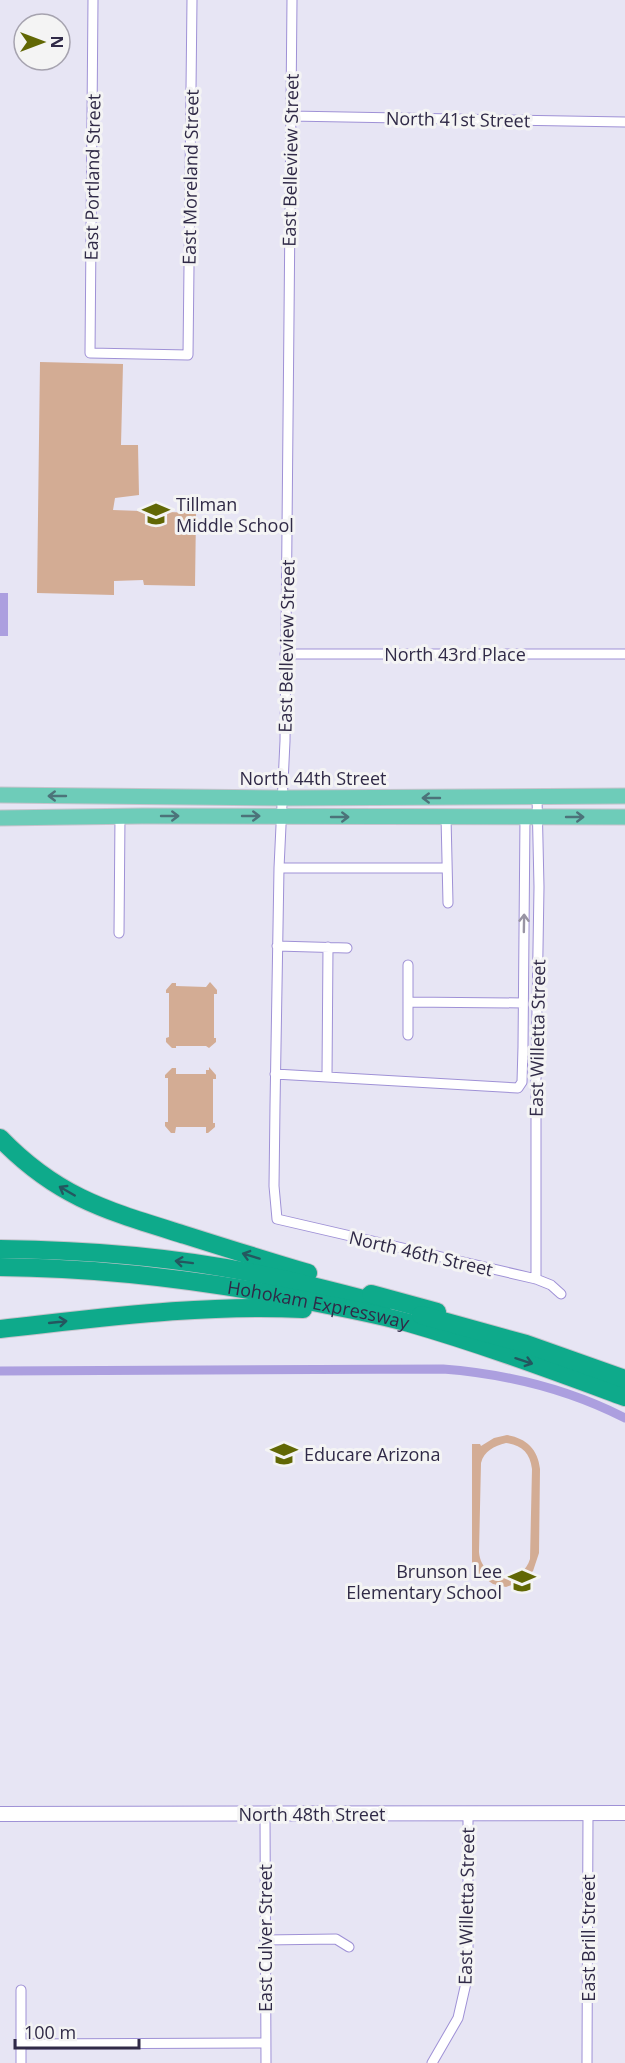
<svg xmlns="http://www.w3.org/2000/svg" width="625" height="2063" viewBox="0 0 625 2063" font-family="'Open Sans',sans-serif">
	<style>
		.green { fill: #d3ac94; fill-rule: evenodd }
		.water { fill: #ac9fdf }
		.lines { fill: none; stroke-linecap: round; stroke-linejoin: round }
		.canal { stroke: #ac9fdf; stroke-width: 9 }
		.street-casing { stroke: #9f91d6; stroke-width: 11 }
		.secondary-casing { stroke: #9f91d6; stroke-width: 16 }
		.primary-casing { stroke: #c5c3cb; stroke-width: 17 }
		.highway-casing { stroke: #c5c3cb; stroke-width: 20 }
		.street { stroke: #fff; stroke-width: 9 }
		.secondary { stroke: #fff; stroke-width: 14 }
		.primary { stroke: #6eccb9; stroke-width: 15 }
		.highway { stroke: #0eaa8b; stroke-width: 18 }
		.oneway { stroke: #4c737a }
		.oneway2 { stroke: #9894a3 }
		.oneway3 { stroke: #24575f }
		.labels { text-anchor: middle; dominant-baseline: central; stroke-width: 6; stroke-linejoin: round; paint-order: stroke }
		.street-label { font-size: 18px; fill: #302a47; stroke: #f4f4f4 }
		.poi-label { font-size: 18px; fill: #302a47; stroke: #f4f4f4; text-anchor: start }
	</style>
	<rect width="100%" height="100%" fill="#e7e5f4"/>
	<path class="green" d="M40,362L123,364L121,445H138L139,495L115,498L113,510L196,513L195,586L144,585L143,580L114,581V595L37,593Z
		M210,982L217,990V994H214V1038H216V1042L209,1048L206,1046H176V1048H172L166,1042V1038L169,1037V993H166V990L172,983H176V986L206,987Z
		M209,1067L216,1075V1079H213V1123H215V1127L208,1133H206V1127H176L175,1133H171L165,1126V1122H168V1078H165V1075L172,1068H176V1074H206V1070H209Z
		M507,1435C526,1438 538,1449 540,1469L539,1553L533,1571L520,1582L506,1587L493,1584L480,1575L479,1577H472V1444H480L481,1446L494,1438ZM506,1443C522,1445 530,1453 532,1469L530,1559C521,1588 481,1581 479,1552L481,1463C484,1451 494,1446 506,1443Z"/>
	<path class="water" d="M0,593H8V636H0Z"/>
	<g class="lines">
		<path class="canal" d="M0,1371L443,1369C507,1374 568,1389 625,1418"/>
		<defs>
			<path id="street" d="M93,0L90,353L188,355L192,0
				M292,0L285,741L279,868L275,1106L274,1186L277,1219L536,1279L551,1285L561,1294
				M290,116L625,122
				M285,654H625
				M446,817L448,903
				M279,868H447
				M119,933L120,816
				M277,946L347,948
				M408,1002L523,1003
				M408,1035V965
				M275,1074L518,1088L522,1082L523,1047L525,817
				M327,1076L328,947
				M536,1279V1071L539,887L537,797
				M265,1814L266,2063
				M265,1940L336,1939L349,1947
				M21,2044L265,2043
				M21,2063V1990
				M432,2063L458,2018L466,1983L468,1956V1813
				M587,2063L588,1813"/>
			<path id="secondary" d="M0,1814L625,1813"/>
			<path id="primary" d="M0,795L284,798L625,796
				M0,818L142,816L625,817"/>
			<g id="highway">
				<path d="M0,1138C58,1198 108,1211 185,1235C226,1248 267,1261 308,1273"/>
				<path d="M0,1249C88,1250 177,1257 263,1275C304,1283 343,1294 383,1304"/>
				<path id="s1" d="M0,1267C102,1268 203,1280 303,1300C338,1307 374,1313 409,1323C482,1344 554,1371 625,1397"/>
				<path d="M371,1294L437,1312"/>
				<path d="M421,1315L526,1344L625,1379"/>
				<path d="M0,1329C101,1318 201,1304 303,1309"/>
			</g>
		</defs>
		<use href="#street" class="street-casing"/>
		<use href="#secondary" class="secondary-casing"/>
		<use href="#primary" class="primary-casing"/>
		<use href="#highway" class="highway-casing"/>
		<use href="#street" class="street"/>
		<use href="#secondary" class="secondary"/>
		<use href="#primary" class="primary"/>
		<use href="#highway" class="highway"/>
	</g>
	<defs><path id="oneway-shaft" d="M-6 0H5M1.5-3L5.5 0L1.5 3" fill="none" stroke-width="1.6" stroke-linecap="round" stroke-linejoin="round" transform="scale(1.5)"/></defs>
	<g class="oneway">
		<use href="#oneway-shaft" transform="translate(57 796) rotate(-180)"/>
		<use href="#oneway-shaft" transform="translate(431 798) rotate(180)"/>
		<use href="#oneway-shaft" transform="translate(170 816)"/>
		<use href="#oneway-shaft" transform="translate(251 816)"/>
		<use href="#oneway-shaft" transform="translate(340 817)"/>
		<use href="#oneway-shaft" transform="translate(575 817)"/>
	</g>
	<use class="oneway2" href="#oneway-shaft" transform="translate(524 923) rotate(-89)"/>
	<g class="oneway3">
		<use href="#oneway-shaft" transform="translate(67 1191) rotate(-150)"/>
		<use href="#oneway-shaft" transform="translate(251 1256) rotate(-163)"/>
		<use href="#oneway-shaft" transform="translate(184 1262) rotate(-173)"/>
		<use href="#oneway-shaft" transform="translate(58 1322) rotate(-6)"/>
		<use href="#oneway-shaft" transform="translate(524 1361) rotate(18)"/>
	</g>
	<defs>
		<symbol id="school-bare" viewBox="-9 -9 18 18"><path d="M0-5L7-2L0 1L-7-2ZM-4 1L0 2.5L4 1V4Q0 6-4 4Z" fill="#616704" stroke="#f4f4f4" stroke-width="2.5" paint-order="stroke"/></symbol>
	</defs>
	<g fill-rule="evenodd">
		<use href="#school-bare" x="137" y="495" width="38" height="38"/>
		<use href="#school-bare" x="265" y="1435" width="38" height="38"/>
		<use href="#school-bare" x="503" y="1562" width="38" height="38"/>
	</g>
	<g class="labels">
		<g class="street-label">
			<text transform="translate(458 119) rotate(1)">North 41st Street</text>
			<text transform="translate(290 160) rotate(-89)">East Belleview Street</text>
			<text transform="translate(92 177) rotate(-89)">East Portland Street</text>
			<text transform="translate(190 177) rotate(-89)">East Moreland Street</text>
			<text transform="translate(286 646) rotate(-89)">East Belleview Street</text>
			<text x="455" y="654">North 43rd Place</text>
			<text x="313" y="778">North 44th Street</text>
			<text transform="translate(537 1038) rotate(-89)">East Willetta Street</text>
			<text transform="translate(421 1253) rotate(13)">North 46th Street</text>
			<text stroke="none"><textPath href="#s1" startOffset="321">Hohokam Expressway</textPath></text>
			<text x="312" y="1814">North 48th Street</text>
			<text transform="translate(466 1906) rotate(-89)">East Willetta Street</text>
			<text transform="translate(265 1938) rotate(-90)">East Culver Street</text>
			<text transform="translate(588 1938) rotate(-90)">East Brill Street</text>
		</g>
		<g class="poi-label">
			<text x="176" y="504">Tillman<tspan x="176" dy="21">Middle School</tspan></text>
			<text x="304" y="1454">Educare Arizona</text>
			<text x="502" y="1571" text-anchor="end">Brunson Lee<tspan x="502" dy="21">Elementary School</tspan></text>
		</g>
	</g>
	<g transform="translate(42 42) rotate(90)"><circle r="28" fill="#f4f4f4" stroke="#a6a3af" stroke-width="1.5"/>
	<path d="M0-4.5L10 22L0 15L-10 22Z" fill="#616704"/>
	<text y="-9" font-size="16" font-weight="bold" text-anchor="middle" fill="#302a47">N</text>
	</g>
	<path d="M15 2039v9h124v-9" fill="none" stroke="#302a47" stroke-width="3"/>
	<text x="24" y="2039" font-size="18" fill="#302a47" stroke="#f4f4f4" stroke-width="4.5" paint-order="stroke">100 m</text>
</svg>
